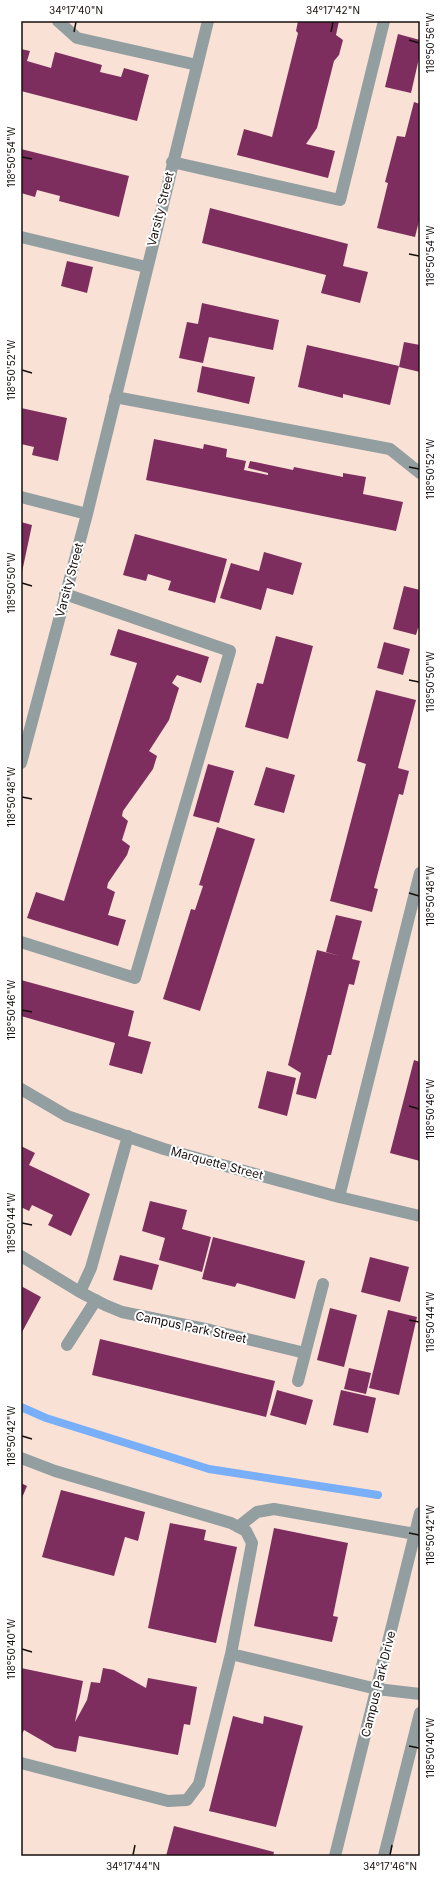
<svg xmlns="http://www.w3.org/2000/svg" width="441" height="1877" viewBox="0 0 441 1877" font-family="Inter,sans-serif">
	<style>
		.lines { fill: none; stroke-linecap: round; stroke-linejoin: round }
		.stream { stroke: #79aef9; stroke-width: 8 }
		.building { fill: #7d2e5f }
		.minor { stroke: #929ea0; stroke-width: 12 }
		.ticks { fill: none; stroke: #160e0b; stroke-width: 1.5 }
		.labels { text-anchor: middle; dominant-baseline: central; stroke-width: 4; stroke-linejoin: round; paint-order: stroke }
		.street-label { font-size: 12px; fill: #160e0b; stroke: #fff }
		.neatline { fill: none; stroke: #160e0b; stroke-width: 1.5 }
		.ticks-label { font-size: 10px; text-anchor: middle; fill: #160e0b }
	</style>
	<rect width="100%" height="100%" fill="#fae1d5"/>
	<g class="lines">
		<path class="stream" d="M21,1407L46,1418L209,1469L378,1495"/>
	</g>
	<path class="building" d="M298,21H339L336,35L343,40L339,55L334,61L317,128L306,144L335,151L328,178L237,155L244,129L272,137L298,33L296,31Z
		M398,34L420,40V54L411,93L385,87Z
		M21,49L30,51L27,61L51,68L55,52L102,65L100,72L121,77L124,68L149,75L137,121L21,91Z
		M414,102L420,104V217L415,237L377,228L388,183L385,182L397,136L405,137Z
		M21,149L129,176L119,217L59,201L60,196L37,190L35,197L21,193Z
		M210,208L348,244L343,266L368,272L360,303L321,293L326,275L202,243Z
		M67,261L93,267L87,293L61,286Z
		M202,303L279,320L273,350L209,337L203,363L179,358L187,322L198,324Z
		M404,342L420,345V372L399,367Z
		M307,345L399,366L390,405L343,394V398L298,387Z
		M202,366L255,377L249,404L197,392Z
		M21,408L67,418L58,461L32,455L34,447L21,444Z
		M154,439L203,449L204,444L227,449L226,457L246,461L244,470L268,475V473L248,468L250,461L293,470L294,467L343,477V473L366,477L363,494L403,502L396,531L146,480Z
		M21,522L32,525L22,572H21Z
		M135,534L227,559L215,603L168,590L171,581L148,574L146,581L123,575Z
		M264,552L302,563L293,595L267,588L261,610L220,598L231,563L259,571Z
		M404,586L420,590V628H418L416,635L393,629Z
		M118,629L209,657L201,683L177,675L172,683L179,688L169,720L149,751L157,756L153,769L123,811L122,816L128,821L122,840L130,846L127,855L108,883L107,888L115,892L108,915L126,920L118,946L27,918L36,892L64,901L137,663L110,655Z
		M276,636L313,646L288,739L245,727L257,683L263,684Z
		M384,642L410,649L403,675L377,668Z
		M376,690L416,700L398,768L409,771L403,795L399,794L374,888L378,889L372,912L330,901L366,764L357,761Z
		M208,764L234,771L219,823L193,816Z
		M266,767L295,775L284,813L254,805Z
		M217,827L255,839L200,1011L163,999L191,909L195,910L203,886L199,885Z
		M336,915L362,921L352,959L360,961L354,985L349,984L331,1055H328L316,1099L296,1094L301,1073L288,1065L317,950L340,956L326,952Z
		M21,980L134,1011L128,1036L151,1042L142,1074L109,1065L115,1043L21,1016Z
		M414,1060L420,1062V1161L390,1153Z
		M267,1071L296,1078L287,1116L258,1108Z
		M21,1146L35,1153L29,1165L90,1194L71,1236L48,1225L53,1215L32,1205L29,1211L21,1207Z
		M150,1201L187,1210L182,1229L211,1237L202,1272L159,1260L165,1238L142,1231Z
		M213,1237L305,1261L295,1299L237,1283L235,1287L202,1279Z
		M120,1255L159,1265L152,1290L113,1280Z
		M370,1257L409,1267L400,1302L361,1292Z
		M21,1286L41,1297L21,1334Z
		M330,1308L357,1315L344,1367L317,1360Z
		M388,1310L417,1317L399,1395L369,1388Z
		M100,1339L275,1381L266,1417L92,1375Z
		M349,1368L371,1373L366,1394L344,1389Z
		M277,1390L313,1400L306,1425L270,1415Z
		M341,1390L376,1398L368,1433L333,1425Z
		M21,1483L27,1486L21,1500Z
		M61,1490L145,1512L138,1541L125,1537L114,1576L42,1557Z
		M170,1523L206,1530L204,1540L237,1547L216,1643L148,1628Z
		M274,1528L348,1543L333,1616L338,1617L332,1642L254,1626Z
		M21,1668L83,1681L75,1722L87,1700L91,1682L100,1683L103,1668L114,1670L146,1688L148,1678L197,1687L190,1725L184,1724L178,1755L79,1736L76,1752L55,1748L24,1730L21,1736Z
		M233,1716L263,1724L264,1716L303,1726L276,1827L209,1811Z
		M174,1826L274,1852L273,1856H166Z"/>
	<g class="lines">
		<path class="minor" d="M58,21L77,38L197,65
			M172,162L340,200L384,21
			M21,237L146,267
			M115,397L390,449L420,473
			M21,497L87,514
			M21,763L87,514L208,21
			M21,942L135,978L230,651L65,594
			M21,1089L67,1116L164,1149L339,1197L420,1216
			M339,1197L420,873
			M21,1256L80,1292L105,1305L122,1312L210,1330L305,1353
			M80,1292L91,1268L128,1136
			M67,1345L96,1300
			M298,1381L323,1284
			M21,1458L55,1471L231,1523L246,1531L252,1543L231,1654L199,1784L187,1800L168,1801L21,1763
			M238,1527L257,1512L274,1509L415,1534
			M231,1654L377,1689L420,1694
			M335,1856L420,1513
			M384,1856L420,1713"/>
	</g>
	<path class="ticks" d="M74,32L76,22M331,32L333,22M409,40L419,43M22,157L32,159M409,254L419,256M22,370L32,373M409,467L419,469M22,583L32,586M409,680L419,682M22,797L32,799M409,893L419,896M22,1010L32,1012M409,1106L419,1109M22,1223L32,1225M409,1320L419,1322M22,1436L32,1439M409,1533L419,1535M22,1649L32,1652M409,1746L419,1748M133,1855L135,1845M390,1855L392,1845"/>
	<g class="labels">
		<g class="street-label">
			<text transform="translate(160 209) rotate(-76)">Varsity Street</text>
			<text transform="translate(69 580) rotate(-75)">Varsity Street</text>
			<text transform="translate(217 1163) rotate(15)">Marquette Street</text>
			<text transform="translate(191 1327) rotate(12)">Campus Park Street</text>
			<text transform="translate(378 1684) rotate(-76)">Campus Park Drive</text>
		</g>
	</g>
	<rect width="441" height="1877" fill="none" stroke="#ffffff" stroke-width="44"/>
	<rect x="22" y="22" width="397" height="1833" class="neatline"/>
	<g class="ticks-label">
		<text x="76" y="14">34°17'40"N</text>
		<text x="333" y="14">34°17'42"N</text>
		<text transform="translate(430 43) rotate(-90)" y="4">118°50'56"W</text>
		<text transform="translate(11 157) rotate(-90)" y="4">118°50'54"W</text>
		<text transform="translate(430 256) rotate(-90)" y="4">118°50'54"W</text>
		<text transform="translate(11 370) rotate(-90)" y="4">118°50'52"W</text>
		<text transform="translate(430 469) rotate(-90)" y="4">118°50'52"W</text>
		<text transform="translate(11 583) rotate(-90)" y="4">118°50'50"W</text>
		<text transform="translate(430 682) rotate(-90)" y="4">118°50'50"W</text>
		<text transform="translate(11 797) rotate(-90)" y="4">118°50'48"W</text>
		<text transform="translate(430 896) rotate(-90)" y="4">118°50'48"W</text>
		<text transform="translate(11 1010) rotate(-90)" y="4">118°50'46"W</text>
		<text transform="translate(430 1109) rotate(-90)" y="4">118°50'46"W</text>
		<text transform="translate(11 1223) rotate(-90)" y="4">118°50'44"W</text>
		<text transform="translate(430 1322) rotate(-90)" y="4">118°50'44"W</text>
		<text transform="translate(11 1436) rotate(-90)" y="4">118°50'42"W</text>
		<text transform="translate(430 1535) rotate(-90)" y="4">118°50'42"W</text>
		<text transform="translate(11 1649) rotate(-90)" y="4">118°50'40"W</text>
		<text transform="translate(430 1748) rotate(-90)" y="4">118°50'40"W</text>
		<text x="133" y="1870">34°17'44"N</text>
		<text x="390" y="1870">34°17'46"N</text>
	</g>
</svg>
